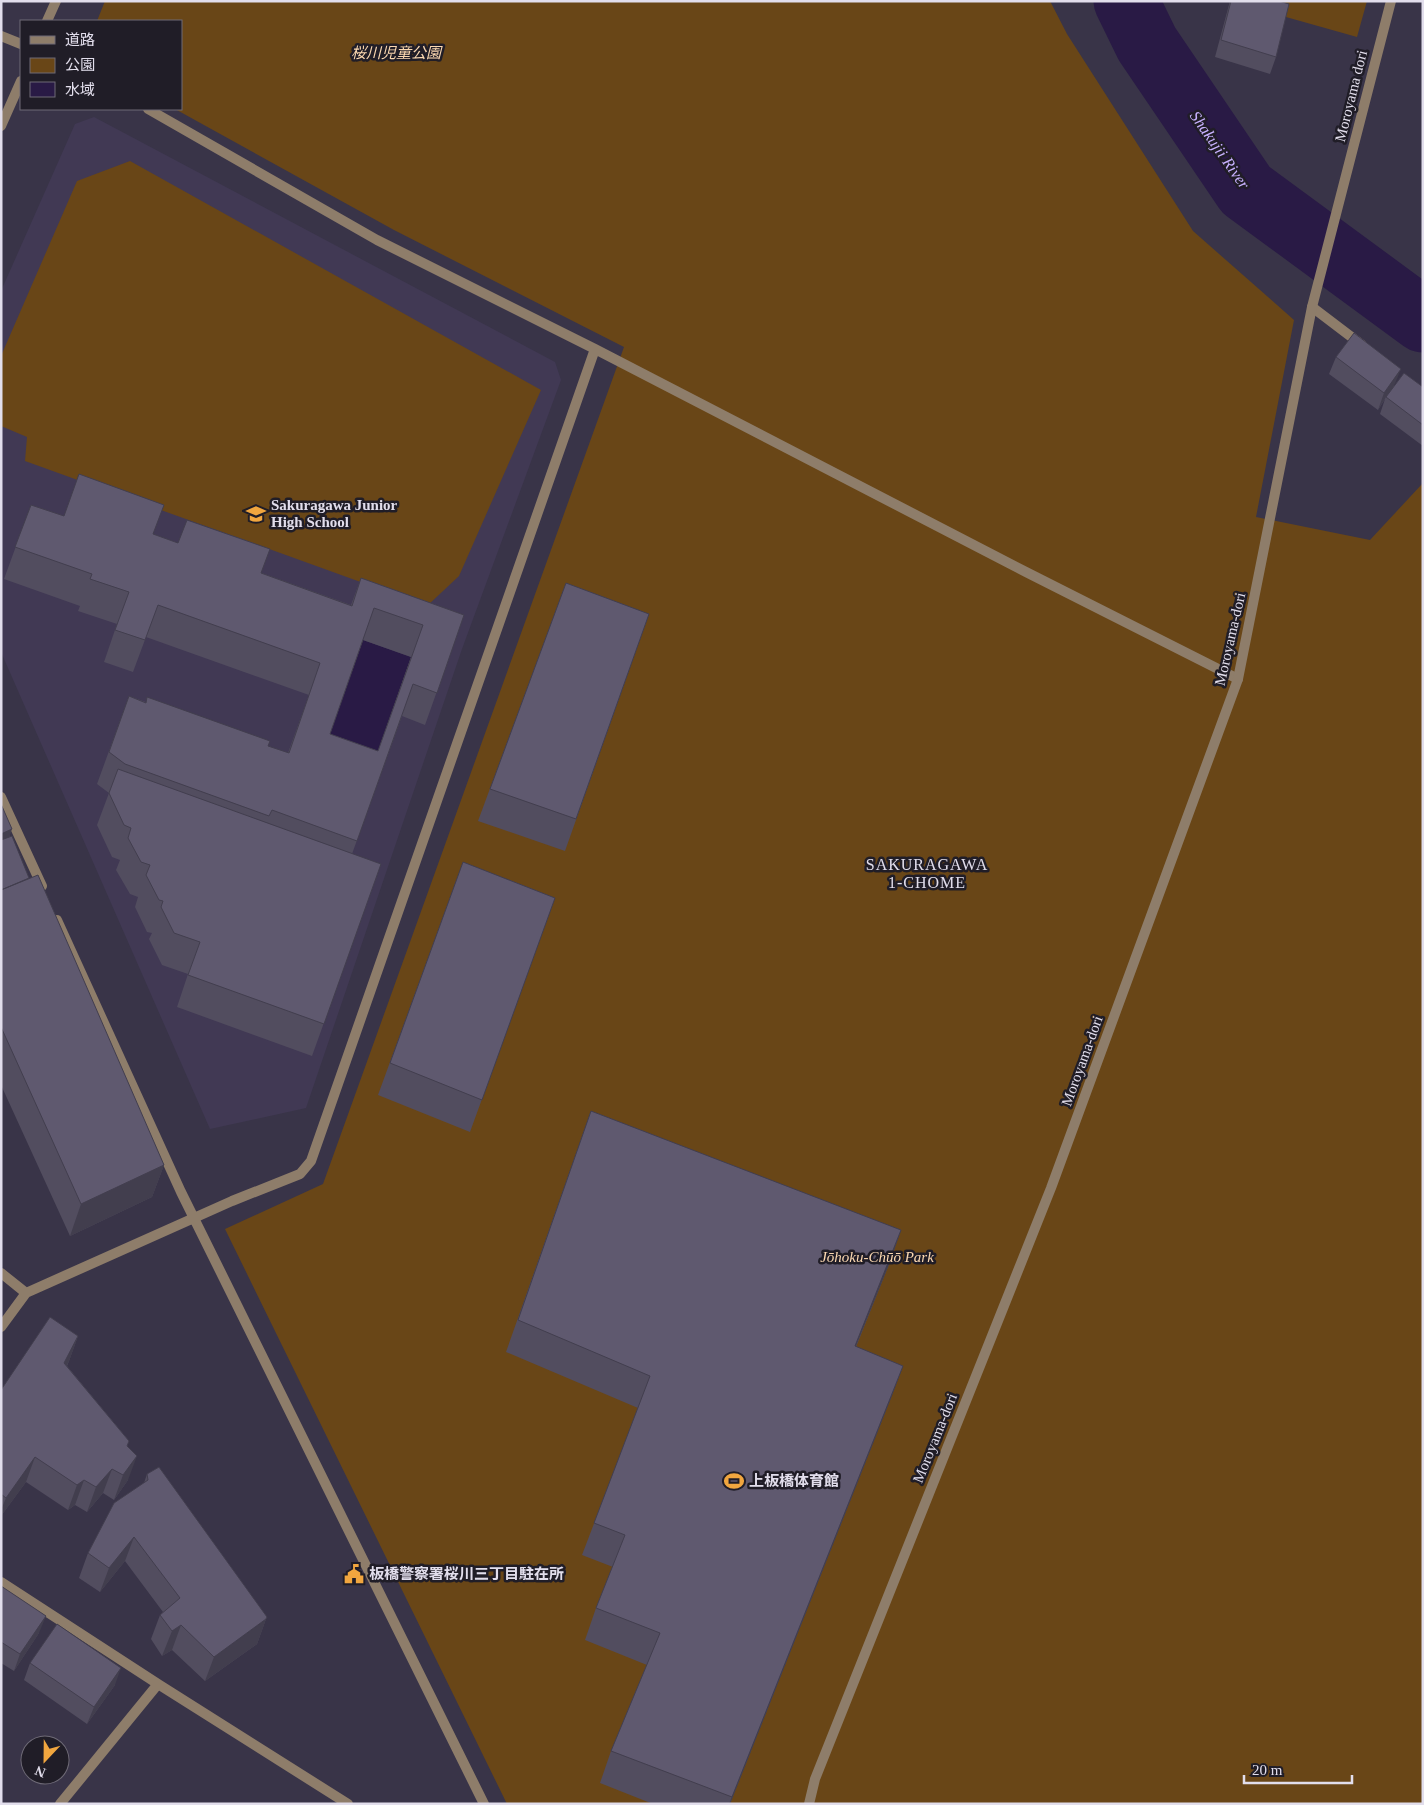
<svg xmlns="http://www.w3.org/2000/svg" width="1424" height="1805" viewBox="0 0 1424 1805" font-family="'Times New Roman','Noto Sans JP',serif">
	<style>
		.built { fill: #413954 }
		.green { fill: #694617 }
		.water { fill: #291a45 }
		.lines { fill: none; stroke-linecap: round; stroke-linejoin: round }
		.river { stroke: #291a45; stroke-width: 65 }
		.minor { stroke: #8e7d6a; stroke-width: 10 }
		.tertiary { stroke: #8e7d6a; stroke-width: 10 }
		.wall { fill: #524d5f; fill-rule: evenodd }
		.shaded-wall { fill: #423e4e }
		.building { fill: #5f596f; stroke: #423e4e; fill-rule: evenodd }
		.labels { text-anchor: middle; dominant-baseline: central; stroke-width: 5; stroke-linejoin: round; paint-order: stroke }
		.park-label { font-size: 15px; font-style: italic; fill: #fbd8b1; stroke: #201d27 }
		.street-label { font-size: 15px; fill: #e2deec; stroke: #201d27 }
		.poi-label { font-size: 15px; font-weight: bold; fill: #e2deec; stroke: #201d27; text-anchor: start }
		.water-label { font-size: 16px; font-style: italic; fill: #c8b2ff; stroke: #201d27 }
		.neighbourhood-label { font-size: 16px; letter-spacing: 1px; fill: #e2deec; stroke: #201d27 }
	</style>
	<rect width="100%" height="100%" fill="#393448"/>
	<path class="built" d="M94,117L555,362L561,380L462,649L306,1108L210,1129L1,652V291L75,124Z"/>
	<path class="green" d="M105,1H1050L1067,34L1193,231L1294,320L1256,517L1370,540L1423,483V1804H507L225,1229L323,1184L624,347L394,230L175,109H181V21H97Z
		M1229,1H1367L1357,37Z
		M130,161L541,390L459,576L427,606L25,461L27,437L1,426V356L77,181Z"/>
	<path class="water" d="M363,640L411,657L367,783L318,766Z"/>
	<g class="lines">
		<path class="river" d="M1126,1L1147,44L1246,190L1423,320"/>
		<path class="minor" d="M47,21L56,1
			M1,36L21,44
			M148,109L377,240L595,349L1026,572L1238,679
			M1,126L21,81
			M1312,307L1362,345
			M1,797L42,886
			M57,920L181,1192L484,1804
			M1,1273L26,1293
			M1,1327L26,1293L232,1201L300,1174L311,1161L595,349
			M1,1582L158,1684
			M60,1804L158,1684L348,1804"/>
		<path class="tertiary" d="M809,1804L815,1779L829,1744L1051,1188L1238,679L1312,307L1391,1"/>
	</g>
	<path class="wall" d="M1230,1H1279L1276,57L1270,74L1215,57Z
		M1336,357L1394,386L1423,387V446L1380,414L1385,399L1378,410L1329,374Z
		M31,505L64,516L153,534L351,605L361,578L464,615L425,725L402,716L352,854L381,864L312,1056L177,1007L188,974L162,965L149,939L152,933L147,932L135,907L138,897L130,894L116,870L120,860L112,857L97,825L109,793L97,784L129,696L288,753L309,695L146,637L133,672L104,662L117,624L78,611L80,606L4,579ZM363,640L411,657L378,751L330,734Z
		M566,583L649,614L565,851L478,821Z
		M1,804L10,837L164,1165L152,1197L70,1236L1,1085Z
		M463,862L555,898L470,1132L378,1095Z
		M591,1111L901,1230L890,1262L856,1347L903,1366L891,1398L730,1804H653L600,1783L611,1751L647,1665L585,1640L596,1608L613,1567L582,1555L638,1408L506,1352Z
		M78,1336L69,1361L67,1366L129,1441L127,1446L128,1480L114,1500L103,1493L87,1512L75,1505L68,1510L26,1482L1,1516V1390Z
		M147,1474L266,1619L257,1644L205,1681L172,1650L162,1656L151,1639L160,1615L163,1612L125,1561L100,1592L79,1578L88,1553L144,1483Z
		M1,1586L39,1633L14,1671L1,1663Z
		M30,1663L115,1685L87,1724L24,1680Z"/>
	<path class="shaded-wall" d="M1401,369L1394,386L1386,397L1378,410L1384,393Z
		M12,829L6,846L1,848V834Z
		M164,1165L152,1197L70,1236L81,1204Z
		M901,1230L890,1262L843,1378L855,1346Z
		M78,1336L69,1361L55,1388L64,1363Z
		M903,1366L891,1398L730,1804H729Z
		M137,1456L128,1480L114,1500L123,1475Z
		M35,1457L26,1482L1,1516V1510L6,1498Z
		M112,1469L103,1493L87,1512L96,1487Z
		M84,1480L75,1505L68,1510L77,1485Z
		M134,1537L125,1561L100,1592L109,1568Z
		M46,1616L39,1633L14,1671L20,1654Z
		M266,1619L257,1644L205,1681L214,1657Z
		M181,1625L172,1650L162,1656L172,1631Z
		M121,1668L115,1685L87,1724L94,1707Z"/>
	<path class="building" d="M1231,1H1279L1289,4L1276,57L1221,40Z
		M1354,333L1401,369L1384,393L1336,357Z
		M1404,373L1423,387V425L1386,397Z
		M79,474L164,505L153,534L178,543L187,520L270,549L261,573L352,606L361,578L464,615L437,693L413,684L357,841L272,810L269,816L125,764L109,752L129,696L146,703L147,697L270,741L268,746L289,753L320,663L158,605L145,640L115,630L129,592L90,579L92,574L15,547L31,505L64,516ZM374,608L423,625L378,751L330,734Z
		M566,583L649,614L576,819L490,789Z
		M118,769L381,864L324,1024L188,975L200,942L174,933L161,907L163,901L159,900L146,875L150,865L141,862L128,838L131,828L124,825L109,793Z
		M1,804L12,829L1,834Z
		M12,836L29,878L1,890V840Z
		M463,862L555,898L482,1100L390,1063Z
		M38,875L164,1165L81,1204L1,1027V890Z
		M591,1111L901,1230L855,1346L903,1366L732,1797L611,1751L660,1633L596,1608L625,1535L594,1523L650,1376L518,1320Z
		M50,1317L78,1336L64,1363L129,1441L127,1446L137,1456L123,1475L112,1469L96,1487L84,1480L77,1485L35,1457L6,1498L1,1494V1390Z
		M159,1467L267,1617L266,1619L214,1657L181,1625L172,1631L160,1615L180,1598L134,1537L109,1568L88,1553L114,1503L148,1480L147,1474Z
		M1,1586L46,1616L20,1654L1,1642Z
		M57,1624L121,1668L94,1707L30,1663Z"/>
	<defs>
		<symbol id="school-bare" viewBox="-9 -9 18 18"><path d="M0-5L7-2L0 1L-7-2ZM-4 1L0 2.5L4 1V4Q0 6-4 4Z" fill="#f1a63f" stroke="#201d27" stroke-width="2.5" paint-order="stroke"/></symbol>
		<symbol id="stadium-bare" viewBox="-9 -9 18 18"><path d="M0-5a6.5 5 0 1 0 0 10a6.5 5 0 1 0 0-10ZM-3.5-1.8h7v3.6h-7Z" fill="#f1a63f" stroke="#201d27" stroke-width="2.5" paint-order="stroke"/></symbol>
		<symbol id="civic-bare" viewBox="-9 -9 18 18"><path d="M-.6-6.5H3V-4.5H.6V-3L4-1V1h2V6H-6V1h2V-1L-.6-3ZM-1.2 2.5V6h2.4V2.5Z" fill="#f1a63f" stroke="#201d27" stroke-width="2.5" paint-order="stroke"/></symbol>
	</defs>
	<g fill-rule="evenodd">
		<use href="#school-bare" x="242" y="500" width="28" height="28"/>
		<use href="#stadium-bare" x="720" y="1467" width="28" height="28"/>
		<use href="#civic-bare" x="340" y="1560" width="28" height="28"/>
	</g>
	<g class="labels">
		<g class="park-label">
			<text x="396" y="53">桜川児童公園</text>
			<text x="877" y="1257">Jōhoku-Chūō Park</text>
		</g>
		<g class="street-label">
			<text transform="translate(1351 96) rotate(-76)">Moroyama dori</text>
			<text transform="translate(1230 639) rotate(-77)">Moroyama-dori</text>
			<text transform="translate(1082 1061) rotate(-70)">Moroyama-dori</text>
			<text transform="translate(935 1438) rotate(-68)">Moroyama-dori</text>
		</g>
		<g class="poi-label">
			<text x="271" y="505">Sakuragawa Junior<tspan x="271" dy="17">High School</tspan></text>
			<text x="749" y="1481">上板橋体育館</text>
			<text x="369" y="1574">板橋警察署桜川三丁目駐在所</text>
		</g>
		<g class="water-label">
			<text transform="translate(1220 150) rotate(55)">Shakujii River</text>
		</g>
		<g class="neighbourhood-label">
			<text x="927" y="864">SAKURAGAWA<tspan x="927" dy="18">1-CHOME</tspan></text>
		</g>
	</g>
	<rect width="1424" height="1805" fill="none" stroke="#e2deec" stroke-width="5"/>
	<rect x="20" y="20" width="162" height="90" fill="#201d27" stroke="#6e6a76"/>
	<rect x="30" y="36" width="25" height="8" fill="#8e7d6a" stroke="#6e6a76"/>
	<text x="65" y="45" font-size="15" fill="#e2deec">道路</text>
	<rect x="30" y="58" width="25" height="15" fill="#694617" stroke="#6e6a76"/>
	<text x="65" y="70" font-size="15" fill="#e2deec">公園</text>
	<rect x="30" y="82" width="25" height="15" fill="#291a45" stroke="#6e6a76"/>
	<text x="65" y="95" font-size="15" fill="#e2deec">水域</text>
	<g transform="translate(45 1760) rotate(202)"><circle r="24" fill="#201d27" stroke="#6e6a76"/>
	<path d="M0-4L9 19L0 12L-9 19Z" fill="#f1a63f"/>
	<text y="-8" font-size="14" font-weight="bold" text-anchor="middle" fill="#e2deec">N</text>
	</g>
	<path d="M1244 1775v8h108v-8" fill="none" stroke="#e2deec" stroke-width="2.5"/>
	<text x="1252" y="1775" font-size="15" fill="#e2deec" stroke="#201d27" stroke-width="4" paint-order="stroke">20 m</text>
</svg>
